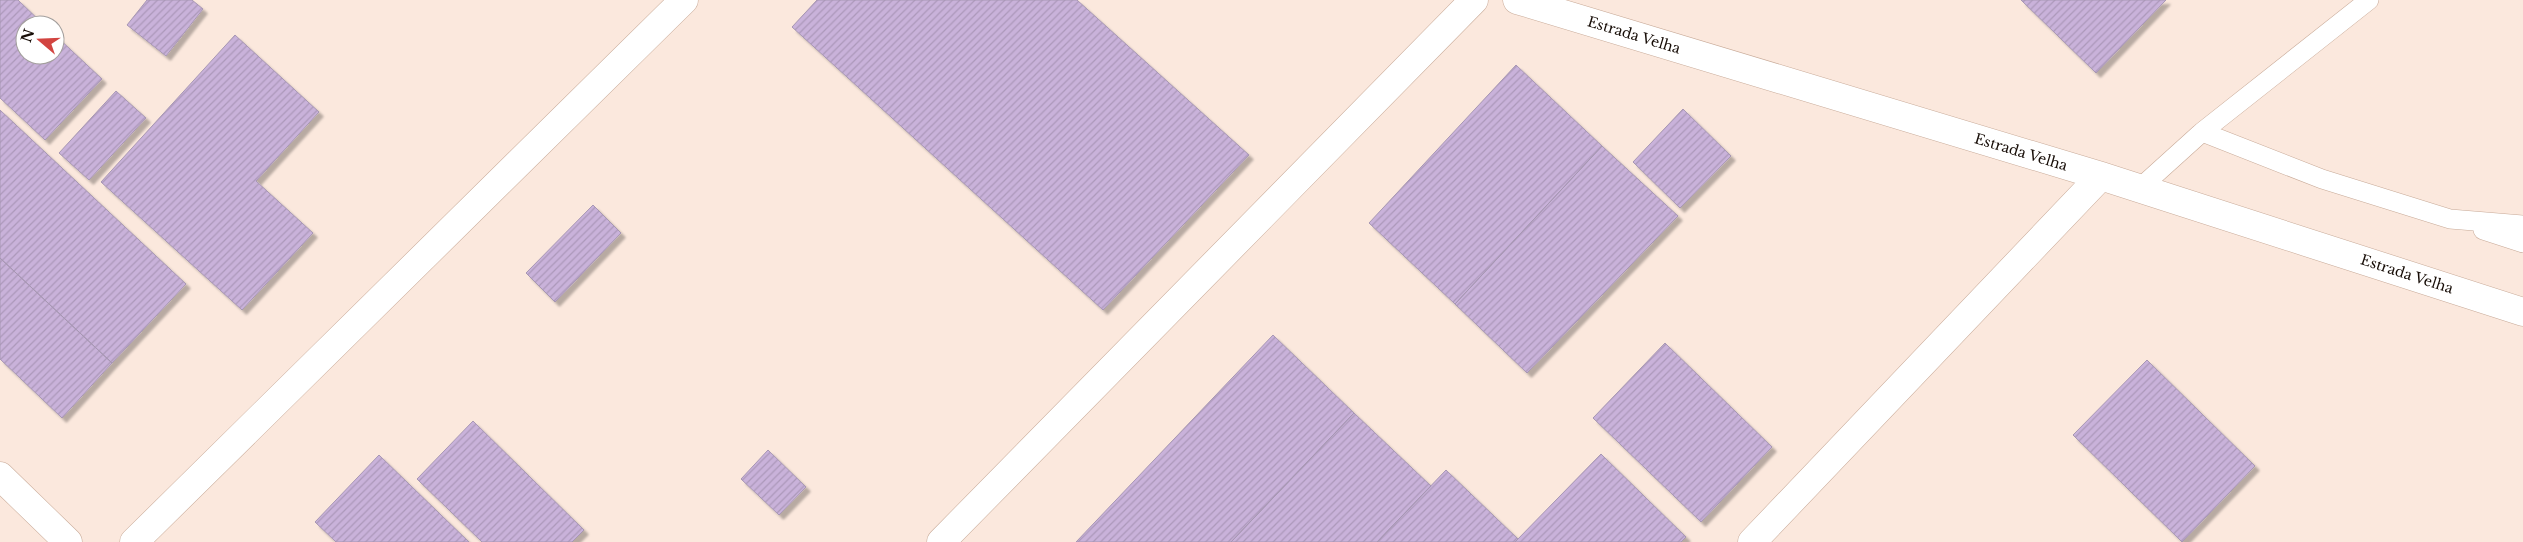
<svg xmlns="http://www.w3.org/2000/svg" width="2523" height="542" viewBox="0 0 2523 542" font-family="'Libre Baskerville',serif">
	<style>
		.building { fill: url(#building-hatch); stroke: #a797b3; filter: url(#shadow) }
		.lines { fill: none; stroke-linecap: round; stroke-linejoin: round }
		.lane-casing { stroke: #c8aa98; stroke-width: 20 }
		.street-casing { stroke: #c8aa98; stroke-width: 29 }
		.lane { stroke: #fff; stroke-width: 19 }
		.street { stroke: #fff; stroke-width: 28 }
		.labels { text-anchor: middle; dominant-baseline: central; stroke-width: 5; stroke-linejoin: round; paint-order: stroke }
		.street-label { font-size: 14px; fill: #170d07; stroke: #fff }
	</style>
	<defs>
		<pattern id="building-hatch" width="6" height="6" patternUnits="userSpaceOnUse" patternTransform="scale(1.25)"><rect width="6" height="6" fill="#c9b2da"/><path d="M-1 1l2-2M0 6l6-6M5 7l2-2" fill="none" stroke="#ac98ba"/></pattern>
		<filter id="shadow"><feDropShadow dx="4.5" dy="4.5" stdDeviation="1" flood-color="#0004"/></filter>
	</defs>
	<rect width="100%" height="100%" fill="#fbe8dd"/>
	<path class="building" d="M0,0H18L44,25H25V55H55V35L102,79L45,140L0,98Z
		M147,0H192L203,9L166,56L127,25Z
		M817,0H1077L1249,155L1103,310L792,27Z
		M2021,0H2166L2096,73Z
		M235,35L319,112L256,181L313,233L242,310L101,182Z
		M1516,65L1602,146L1455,304L1369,223Z
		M116,91L146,118L89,180L59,153Z
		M1683,109L1731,156L1680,208L1633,162Z
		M0,110L186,284L112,363L0,258Z
		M1602,146L1678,216L1527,373L1455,304Z
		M593,205L621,233L555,302L526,273Z
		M0,258L112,363L62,418L0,359Z
		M1273,335L1354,413L1231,542H1076Z
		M1665,343L1772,447L1701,522L1593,418Z
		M2147,360L2255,466L2182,542L2073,435Z
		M1354,413L1431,486L1377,542H1231Z
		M473,421L584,530L572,542H482L417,479Z
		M768,450L806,487L779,515L741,479Z
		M1601,454L1686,537L1681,542H1515Z
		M379,455L469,542H336L315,522Z
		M1446,470L1518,539L1515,542H1377Z"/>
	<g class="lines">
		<defs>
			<path id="lane" d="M2202,132L2322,179L2450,219L2523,225
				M2140,188L2202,132L2369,0
				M2483,230L2523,243"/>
			<path id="street" d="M1517,0L2101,176L2523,312
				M0,476L68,542
				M134,542L684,0
				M941,542L1474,0
				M1752,542L2101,176"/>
		</defs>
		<use href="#lane" class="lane-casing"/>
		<use href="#street" class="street-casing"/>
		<use href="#lane" class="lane"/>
		<use href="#street" class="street"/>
	</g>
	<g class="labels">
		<g class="street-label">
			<text transform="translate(1634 35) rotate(17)">Estrada Velha</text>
			<text transform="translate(2021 152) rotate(17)">Estrada Velha</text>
			<text transform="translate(2407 274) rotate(18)">Estrada Velha</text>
		</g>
	</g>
	<g transform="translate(40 40) rotate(289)"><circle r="24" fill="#ffffff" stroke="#a29e9c"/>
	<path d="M0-4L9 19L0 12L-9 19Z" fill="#d24440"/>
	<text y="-8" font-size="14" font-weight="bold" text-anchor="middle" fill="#170d07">N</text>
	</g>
</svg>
